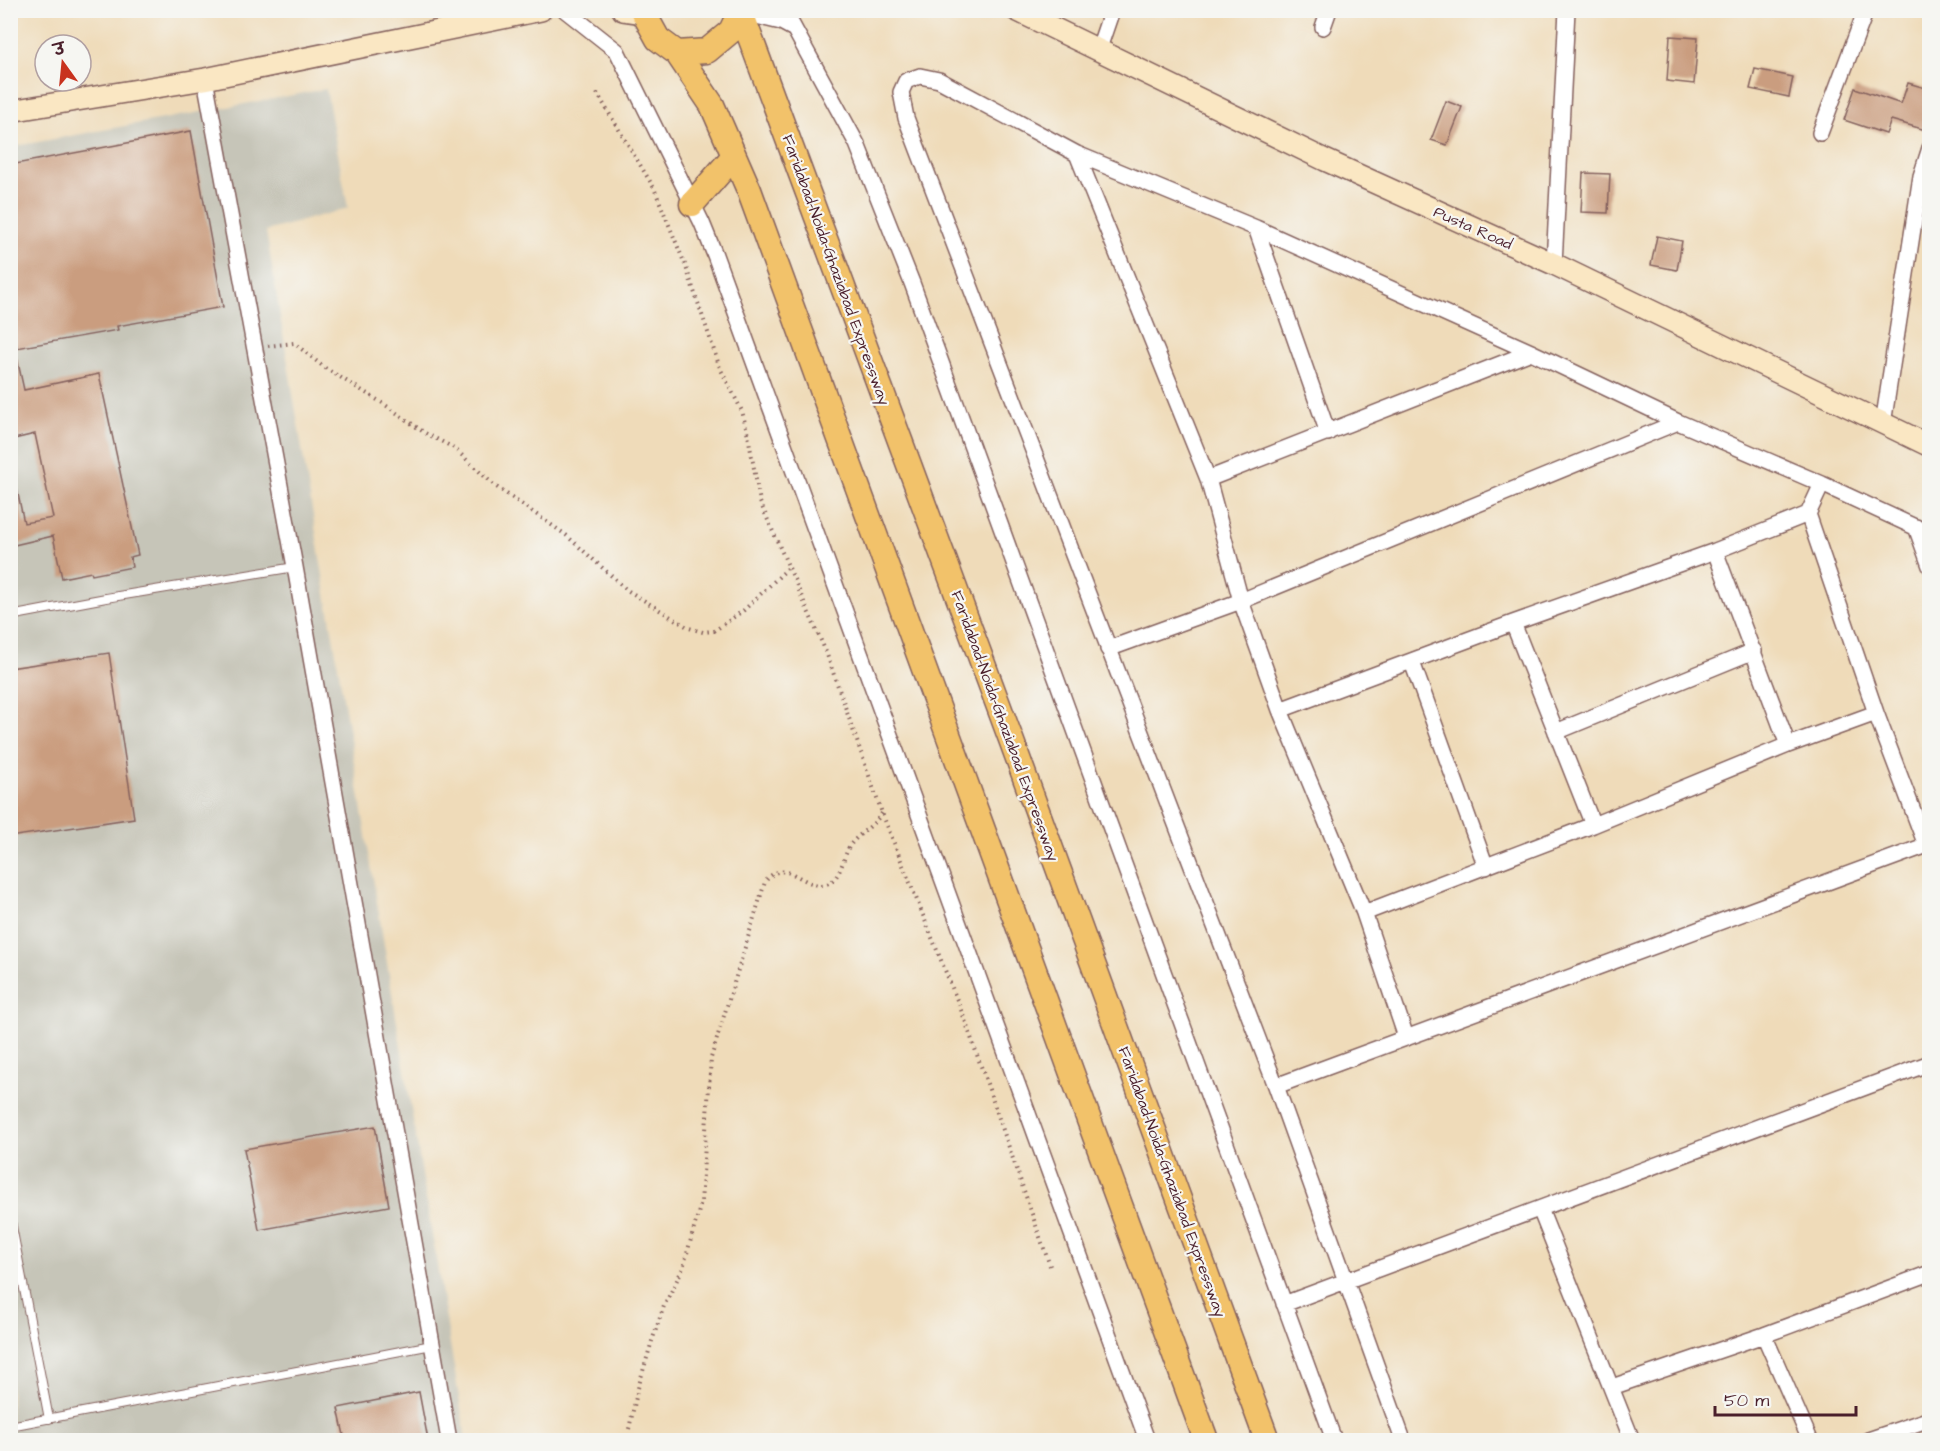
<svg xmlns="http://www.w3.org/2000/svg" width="1940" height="1451" viewBox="0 0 1940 1451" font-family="'Architects Daughter','Playpen Sans Deva',sans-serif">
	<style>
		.industrial { fill: #c6c5b8 }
		.building { fill: #ca9d7f }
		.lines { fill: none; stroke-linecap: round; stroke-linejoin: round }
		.lane-casing { stroke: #84615d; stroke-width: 10 }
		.street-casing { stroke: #84615d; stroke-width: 18 }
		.secondary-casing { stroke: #84615d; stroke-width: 24 }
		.primary-casing { stroke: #84615d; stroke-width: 27 }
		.path { stroke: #84615d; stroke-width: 4; stroke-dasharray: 1.5 4.5; stroke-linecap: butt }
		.lane { stroke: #fff; stroke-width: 8 }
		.street { stroke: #fff; stroke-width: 15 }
		.secondary { stroke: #fae7c3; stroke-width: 21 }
		.primary { stroke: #f2c26a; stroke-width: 24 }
		.labels { text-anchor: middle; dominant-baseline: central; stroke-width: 4.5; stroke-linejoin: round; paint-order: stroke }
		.street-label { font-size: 16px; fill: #4a1f2b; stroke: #f6f6f2 }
	</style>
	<rect width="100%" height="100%" fill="#f6f6f2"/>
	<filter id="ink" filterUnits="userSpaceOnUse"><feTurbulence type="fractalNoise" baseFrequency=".0167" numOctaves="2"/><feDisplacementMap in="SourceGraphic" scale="12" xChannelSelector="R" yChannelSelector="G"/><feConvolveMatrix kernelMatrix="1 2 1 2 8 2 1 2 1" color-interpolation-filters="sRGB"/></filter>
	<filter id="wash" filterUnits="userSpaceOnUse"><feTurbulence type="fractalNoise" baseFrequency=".008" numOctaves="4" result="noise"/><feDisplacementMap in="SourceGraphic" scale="24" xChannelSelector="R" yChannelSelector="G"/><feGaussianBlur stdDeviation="1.35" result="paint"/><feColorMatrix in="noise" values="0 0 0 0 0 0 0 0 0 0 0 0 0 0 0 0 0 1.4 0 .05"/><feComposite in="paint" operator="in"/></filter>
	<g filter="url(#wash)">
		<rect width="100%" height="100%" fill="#efdbb9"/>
		<path class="industrial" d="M326,89L348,208L266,231L466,1440H11V147Z"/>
		<g id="blocks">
			<path class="building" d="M1670,36L1698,38L1694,84L1667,81Z
				M1755,69L1793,77L1789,97L1750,89Z
				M1908,83L1929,89V131L1891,120L1886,134L1844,120L1855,88L1901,104Z
				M1446,101L1462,107L1447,145L1431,140Z
				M191,131L223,307L117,326L118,330L17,348L10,311V165Z
				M1583,173L1610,174L1608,213L1581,212Z
				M1657,236L1682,241L1677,270L1651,265Z
				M17,358L24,390L99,374L138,555L130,557L132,567L92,575L91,572L62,578L53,536L10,546V490L17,489L24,523L53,518L35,434L10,440V359Z
				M109,653L134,818L10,837V668Z
				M375,1126L389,1206L259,1230L244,1149Z
				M419,1392L428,1440H345L338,1408Z"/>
		</g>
	</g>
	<g filter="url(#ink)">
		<use href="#blocks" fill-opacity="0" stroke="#84615d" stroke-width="1.5"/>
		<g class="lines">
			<defs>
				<path id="lane" d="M10,616L106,598L295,567
					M10,1216L49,1419
					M10,1426L432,1345"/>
				<path id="street" d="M565,10L617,51L702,223L715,255L1147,1440
					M784,10L857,144L912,283L1334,1440
					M740,12L781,22L794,29
					M1323,27L1329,10
					M1098,51L1112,10
					M205,79L295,567L449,1440
					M1820,133L1866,10
					M1077,154L1208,479L1241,601L1280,710
					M1256,228L1328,433
					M1554,264L1567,10
					M1883,424L1921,176L1930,148
					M1208,479L1531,352
					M1822,484L1808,514L1876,713L1926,845
					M1916,527L1930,566
					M1715,551L1788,745
					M1513,623L1593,825
					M1108,649L1241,601L1678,422
					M1412,662L1486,867
					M1556,732L1754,651
					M1364,913L1593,825L1788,745L1876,713
					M1406,1037L1364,913L1280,710L1513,623L1715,551L1808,514
					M1276,1086L1930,844
					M1540,1209L1632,1440
					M1284,1304L1930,1063
					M1764,1335L1810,1440
					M1612,1387L1764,1335L1930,1273
					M1403,1440L1276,1086L906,118L901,92L906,81L920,76L939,80L1077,154L1256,228L1531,352L1678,422L1822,484L1930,534
					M1868,1440L1930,1419"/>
				<path id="secondary" d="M623,10L644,13
					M1016,10L1325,160L1554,264L1930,446
					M10,111L205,79L541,10"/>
				<path id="primary" d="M642,10L658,39L677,53L707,51L731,31L740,12
					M740,10L1012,742L1267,1440
					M677,53L712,105L749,190L1206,1440
					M692,204L734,156"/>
			</defs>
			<use href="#lane" class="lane-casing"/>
			<use href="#street" class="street-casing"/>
			<use href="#secondary" class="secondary-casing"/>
			<use href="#primary" class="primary-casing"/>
			<path class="path" d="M597,93L654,188L686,267L720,368L742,411L748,435L760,502L826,652L882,813L965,1020L1050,1266
				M268,346L294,343L325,368L384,404L425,433L454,448L495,486L566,535L627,590L689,628L703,632L714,631L744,610L788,568
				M629,1429L638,1388L652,1341L664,1306L683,1268L701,1203L711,1058L765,882C786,853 806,894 829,883C841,877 843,858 849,847C857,834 873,827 882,813"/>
			<use href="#lane" class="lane"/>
			<use href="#street" class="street"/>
			<use href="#secondary" class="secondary"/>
			<use href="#primary" class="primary"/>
		</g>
	</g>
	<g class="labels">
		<g class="street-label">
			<text transform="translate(1473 228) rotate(24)">Pusta Road</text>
			<text transform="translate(836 270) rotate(70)">Faridabad-Noida-Ghaziabad Expressway</text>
			<text transform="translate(1005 726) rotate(70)">Faridabad-Noida-Ghaziabad Expressway</text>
			<text transform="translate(1172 1182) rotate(70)">Faridabad-Noida-Ghaziabad Expressway</text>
		</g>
	</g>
	<rect width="1940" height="1451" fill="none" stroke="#f6f6f2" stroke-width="36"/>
	<g transform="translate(63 63) rotate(345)"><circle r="28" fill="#f6f6f2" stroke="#b1a0a2" stroke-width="1.5"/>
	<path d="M0-4.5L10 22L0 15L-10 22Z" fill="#c8321e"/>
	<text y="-9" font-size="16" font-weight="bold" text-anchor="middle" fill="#4a1f2b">उ</text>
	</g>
	<path d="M1715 1406v9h141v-9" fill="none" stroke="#4a1f2b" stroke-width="3"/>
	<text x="1724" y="1406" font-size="18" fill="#4a1f2b" stroke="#f6f6f2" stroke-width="4.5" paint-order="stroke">50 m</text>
</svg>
